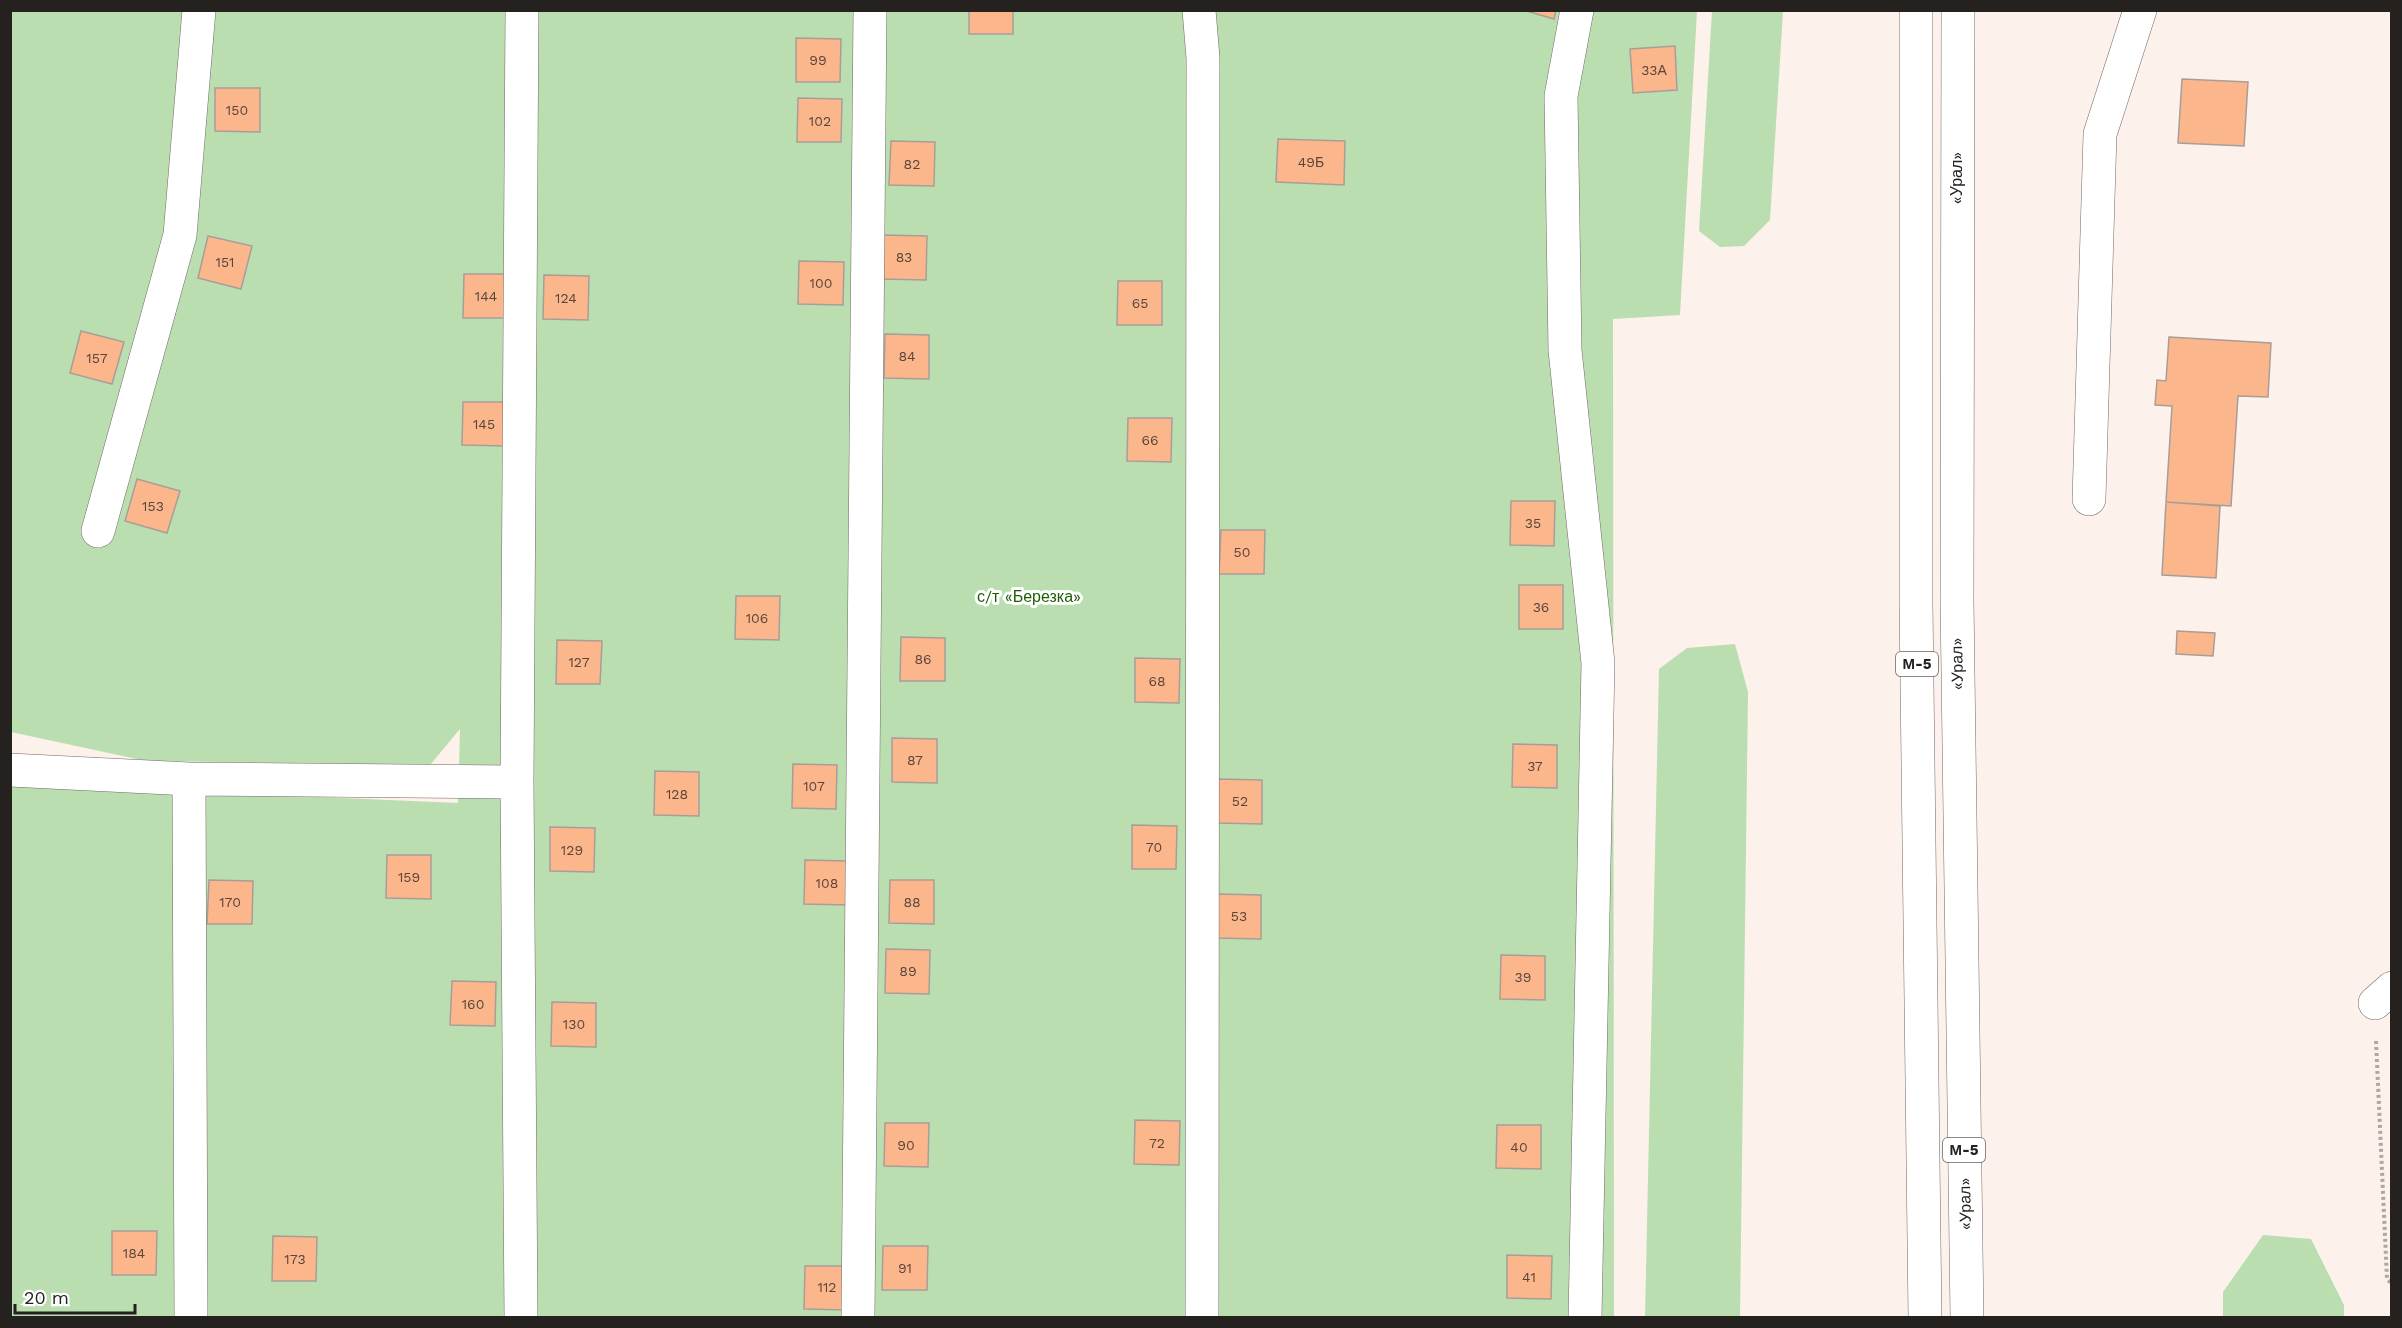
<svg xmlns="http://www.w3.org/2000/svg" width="2402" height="1328" viewBox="0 0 2402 1328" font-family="'Work Sans',sans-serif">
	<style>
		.green { fill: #badeb0 }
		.building { fill: #fcb68c; stroke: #a89e99; stroke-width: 1.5 }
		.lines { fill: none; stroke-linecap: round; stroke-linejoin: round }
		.minor-casing { stroke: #726964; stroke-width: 34 }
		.highway-casing { stroke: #726964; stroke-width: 34 }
		.path { stroke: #b0a7a3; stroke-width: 4; stroke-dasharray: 3 3; stroke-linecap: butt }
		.minor { stroke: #fff; stroke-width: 33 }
		.highway { stroke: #fff; stroke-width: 33 }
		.labels { text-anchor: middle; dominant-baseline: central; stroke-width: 6; stroke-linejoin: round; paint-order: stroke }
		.number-label { font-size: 14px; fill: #5a463a }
		.shield { fill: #fff; stroke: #666462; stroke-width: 1.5 }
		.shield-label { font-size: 15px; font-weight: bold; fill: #24211f }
		.street-label { font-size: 16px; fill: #24211f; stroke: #fff }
		.park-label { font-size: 16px; fill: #1f5c05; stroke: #fff }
	</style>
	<rect width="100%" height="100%" fill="#fcf1eb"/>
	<path class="green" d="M10,11H1697L1680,315L1613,319L1614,1317H11V784L458,803L460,729L430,765L146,761L11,732Z
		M1712,11H1783L1770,220L1744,246L1720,247L1699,231Z
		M1735,644L1748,692L1740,1317H1645L1659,669L1687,648Z
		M2263,1235L2311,1239L2344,1305V1317H2223V1292Z"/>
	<path class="building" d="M969,10H1013V34H969Z
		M1523,10H1556L1554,19Z
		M796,38L841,39L840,82H796Z
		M1675,46L1677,90L1633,93L1630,49Z
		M2182,79L2248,82L2244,146L2178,143Z
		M215,88H260V132L215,131Z
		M798,98L842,99L841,142H797Z
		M1278,139L1345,141L1344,185L1276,182Z
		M891,141L935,142L934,186L889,185Z
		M882,235L927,236L926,280L881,279Z
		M208,236L252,246L241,289L198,278Z
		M799,261L844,262L843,305L798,304Z
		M464,274H508V318H463Z
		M544,275L589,276L588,320L543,319Z
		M1118,281H1162V325H1117Z
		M81,331L124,342L112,384L70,373Z
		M885,334L929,335V379L884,378Z
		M2169,337L2271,343L2268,397L2238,396L2231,506L2166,502L2172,406L2155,405L2157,380L2166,381Z
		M463,402H507L506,446L462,445Z
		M1128,418H1172L1171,462L1127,461Z
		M137,479L180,491L167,533L125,521Z
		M1511,501H1555L1554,546L1510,545Z
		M2166,502L2220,506L2216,578L2162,575Z
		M1221,530H1265L1264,574H1219Z
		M1519,585H1563V629H1519Z
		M736,596H780L779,640L735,639Z
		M2177,631L2215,633L2213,656L2176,654Z
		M901,637L945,638V681H900Z
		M557,640L602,641L600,684H556Z
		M1135,658L1180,659L1179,703L1135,702Z
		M892,738L937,739V783L892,782Z
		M1513,744L1557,745V788L1512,787Z
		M793,764L837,765L836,809L792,808Z
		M655,771L699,772V816L654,815Z
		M1218,779L1262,780V824L1217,823Z
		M1132,825L1177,826L1176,869H1132Z
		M550,827L595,828L594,872L550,871Z
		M387,855H431V899L386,898Z
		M805,860L849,861V905L804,904Z
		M209,880L253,881L252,924H207Z
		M890,880H934V924L889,923Z
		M1217,894L1261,895V939L1216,938Z
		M886,949L930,950L929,994L885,993Z
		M1501,955L1545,956V1000L1500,999Z
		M452,981L496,982L495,1026L450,1025Z
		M552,1002L596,1003V1047L551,1046Z
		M1135,1120L1180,1121L1179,1165L1134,1164Z
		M885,1123H929L928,1167L884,1166Z
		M1497,1125H1541V1169L1496,1168Z
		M112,1231H157L156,1275H112Z
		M273,1236L317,1237L316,1281H272Z
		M883,1246H928L927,1290H882Z
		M1507,1255L1552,1256L1551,1299L1507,1298Z
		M805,1266H849V1310L804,1309Z"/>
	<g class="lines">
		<defs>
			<path id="minor" d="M1199,10L1203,58L1202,1318
				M1577,10L1561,96L1565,350L1598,663L1585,1318
				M2089,499L2100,134L2140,10
				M98,531L180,235L199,10
				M10,770L189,779L517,782
				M189,779L191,1318
				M2375,1003L2392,988
				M521,1318L517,782L522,10
				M858,1318L870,10"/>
			<path id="highway" d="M1916,10V604L1925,1318
				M1958,10L1957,601L1967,1318"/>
		</defs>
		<use href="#minor" class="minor-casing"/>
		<use href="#highway" class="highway-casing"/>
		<path class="path" d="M2376,1041L2387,1279L2392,1284"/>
		<use href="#minor" class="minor"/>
		<use href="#highway" class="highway"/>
	</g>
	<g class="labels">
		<g class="number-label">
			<text x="818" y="60">99</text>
			<text x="1654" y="70">33А</text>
			<text x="237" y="110">150</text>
			<text x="820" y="121">102</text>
			<text x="1311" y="162">49Б</text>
			<text x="912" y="164">82</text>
			<text x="904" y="257">83</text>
			<text x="225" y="262">151</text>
			<text x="821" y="283">100</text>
			<text x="486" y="296">144</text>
			<text x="566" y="298">124</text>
			<text x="1140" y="303">65</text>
			<text x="907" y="356">84</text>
			<text x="97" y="358">157</text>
			<text x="484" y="424">145</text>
			<text x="1150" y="440">66</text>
			<text x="153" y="506">153</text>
			<text x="1533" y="523">35</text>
			<text x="1242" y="552">50</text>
			<text x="1541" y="607">36</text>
			<text x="757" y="618">106</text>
			<text x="923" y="659">86</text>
			<text x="579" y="662">127</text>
			<text x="1157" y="681">68</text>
			<text x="915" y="760">87</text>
			<text x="1535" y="766">37</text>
			<text x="814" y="786">107</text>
			<text x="677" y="794">128</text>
			<text x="1240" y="801">52</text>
			<text x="1154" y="847">70</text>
			<text x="572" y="850">129</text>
			<text x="409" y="877">159</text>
			<text x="827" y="883">108</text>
			<text x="230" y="902">170</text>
			<text x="912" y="902">88</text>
			<text x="1239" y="916">53</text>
			<text x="908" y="971">89</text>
			<text x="1523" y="977">39</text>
			<text x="473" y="1004">160</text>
			<text x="574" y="1024">130</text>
			<text x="1157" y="1143">72</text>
			<text x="906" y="1145">90</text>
			<text x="1519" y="1147">40</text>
			<text x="134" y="1253">184</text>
			<text x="295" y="1259">173</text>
			<text x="905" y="1268">91</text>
			<text x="1529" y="1277">41</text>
			<text x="827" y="1287">112</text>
		</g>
		<g class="shield">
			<rect x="1896" y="652" width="42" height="24" rx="4.5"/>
			<rect x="1943" y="1138" width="42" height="24" rx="4.5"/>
		</g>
		<g class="shield-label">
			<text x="1917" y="664">М-5</text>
			<text x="1964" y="1150">М-5</text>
		</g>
		<g class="street-label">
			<text transform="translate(1956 178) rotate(-90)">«Урал»</text>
			<text transform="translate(1957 664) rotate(-91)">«Урал»</text>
			<text transform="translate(1965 1204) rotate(-91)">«Урал»</text>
		</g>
		<g class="park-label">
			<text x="1029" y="596">с/т «Березка»</text>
		</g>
	</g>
	<rect width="2402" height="1328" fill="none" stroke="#24211f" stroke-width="24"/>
	<path d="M15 1304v9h120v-9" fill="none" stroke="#24211f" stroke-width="3"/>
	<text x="24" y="1304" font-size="18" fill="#24211f" stroke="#ffffff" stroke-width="4.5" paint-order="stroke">20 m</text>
</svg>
